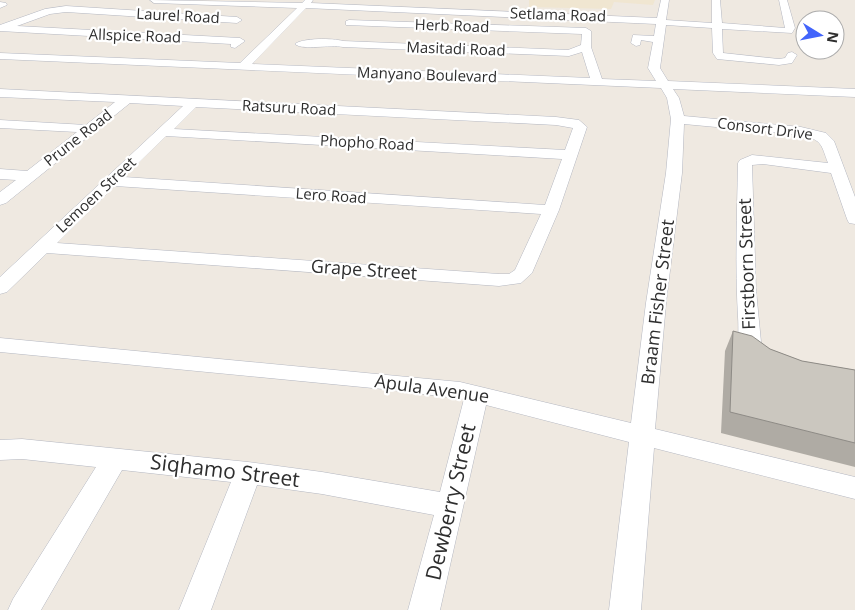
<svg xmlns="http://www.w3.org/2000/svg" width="855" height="610" font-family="'Open Sans',sans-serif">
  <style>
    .education { fill: #f0e6d1 }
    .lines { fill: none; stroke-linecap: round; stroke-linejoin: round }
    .minor-casing { stroke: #b4b7c1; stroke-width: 1 }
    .minor { fill: #fff; fill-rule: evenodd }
    .wall { fill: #afaba4 }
    .building { fill: #cbc7bf; stroke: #8e8b86 }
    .labels { text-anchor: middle; stroke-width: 4.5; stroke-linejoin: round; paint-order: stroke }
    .far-street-label { font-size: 15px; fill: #2e2e2e; stroke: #fff }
    .street-label { font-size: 18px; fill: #2e2e2e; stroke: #fff }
    .near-street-label { font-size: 21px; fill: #2e2e2e; stroke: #fff }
  </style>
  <rect width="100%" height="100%" fill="#efe9e1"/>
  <path class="education" d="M529,0H655L653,5L614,2L611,9L529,7Z"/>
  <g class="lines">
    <g class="minor-casing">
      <g id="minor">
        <path d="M150,0L302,3L305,0H313L311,3L657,18L661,0H669L666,20L712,23V0H720L722,23L785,28L779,0H787L795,28L792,33L722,29L723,53L779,59L785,58L788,53L792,52L797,55L792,63L779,65L717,59L713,53L712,28L666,25L660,68L668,81L855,89V97L673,89L679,98L684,116L801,127L826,133L834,141L855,197V224L849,223L847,219L831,173L763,164L752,165L756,290L761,342L762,347L771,357L768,362C757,365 748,362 742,352C737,342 739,328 738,317C735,266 737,214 738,163L740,160L752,155L828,163C821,144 822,140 801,135L684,124L682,173L666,303L655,429L855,477V499L654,448L641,610H609L629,442L486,405L440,610H408L434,515L322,494L257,485L211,610H179L231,482L122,470L41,610H8L13,599L96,467L22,459L0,460V440L22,439L248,462L322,472L440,492L464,399L383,389L0,352V338L460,382L631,423L646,303L666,173L671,119L667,98L661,88L0,59V53L240,63L297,8L154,3ZM306,8L656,24L654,36L633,35L631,43L636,46L640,45L641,40L653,42L648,68L656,81L602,79L591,47V31L586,28L349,20L346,21V25L582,34L581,45L568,50L343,41C333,38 302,38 295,44C303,51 330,44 343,47L569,56L582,52L590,78L252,64Z"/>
        <path d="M0,2L6,3L7,5L0,8Z"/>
        <path d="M66,6L237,17L242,20L237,23L66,12L50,14L17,26L240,38L245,41L235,48L231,47V44L0,31V25L45,9Z"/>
        <path d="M0,89L556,117L579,120L587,127L559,210L532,273L521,283L499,286L47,253L7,292L0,294V277L183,106L130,103L6,203L0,205V192L16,180L0,179V169L27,171L77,132L0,128V120L86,125L115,102L0,97ZM196,107L556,125L573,128L565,150L174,129ZM166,136L562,159L545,205L124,177ZM115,186L541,214L515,270L509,274H499L57,243Z"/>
      </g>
    </g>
    <use href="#minor" class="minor"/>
  </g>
  <path class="wall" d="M733,331L770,349L802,361L855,370V467L721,433L725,351Z"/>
  <path class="building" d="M733,331L752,336L770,349L802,361L855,370V443L730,412Z"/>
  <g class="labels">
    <g class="far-street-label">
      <text transform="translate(558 15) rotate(2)" y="5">Setlama Road</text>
      <text transform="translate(178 16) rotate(3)" y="5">Laurel Road</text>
      <text transform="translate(452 26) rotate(2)" y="5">Herb Road</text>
      <text transform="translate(135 36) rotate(2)" y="5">Allspice Road</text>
      <text transform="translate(456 49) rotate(2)" y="5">Masitadi Road</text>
      <text transform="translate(427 75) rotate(2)" y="5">Manyano Boulevard</text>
      <text transform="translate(289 108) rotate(3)" y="5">Ratsuru Road</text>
      <text transform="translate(765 129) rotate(7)" y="5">Consort Drive</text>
      <text transform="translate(78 138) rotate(-38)" y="5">Prune Road</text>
      <text transform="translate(367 143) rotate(3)" y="5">Phopho Road</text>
      <text transform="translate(96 195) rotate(-43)" y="5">Lemoen Street</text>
      <text transform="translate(331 196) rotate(4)" y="5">Lero Road</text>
    </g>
    <g class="street-label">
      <text transform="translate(747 264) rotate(-92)" y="6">Firstborn Street</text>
      <text transform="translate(364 270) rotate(4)" y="6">Grape Street</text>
      <text transform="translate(658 302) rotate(-83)" y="6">Braam Fisher Street</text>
      <text transform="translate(432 389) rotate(8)" y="6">Apula Avenue</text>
    </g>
    <g class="near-street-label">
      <text transform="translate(225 471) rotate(7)" y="7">Siqhamo Street</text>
      <text transform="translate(451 502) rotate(-77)" y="7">Dewberry Street</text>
    </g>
  </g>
  <g transform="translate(820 35) rotate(100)"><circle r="24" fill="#ffffff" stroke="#ababab"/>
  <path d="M0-4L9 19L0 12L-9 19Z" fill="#4264fb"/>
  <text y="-8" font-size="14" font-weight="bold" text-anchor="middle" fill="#2e2e2e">N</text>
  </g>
</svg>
